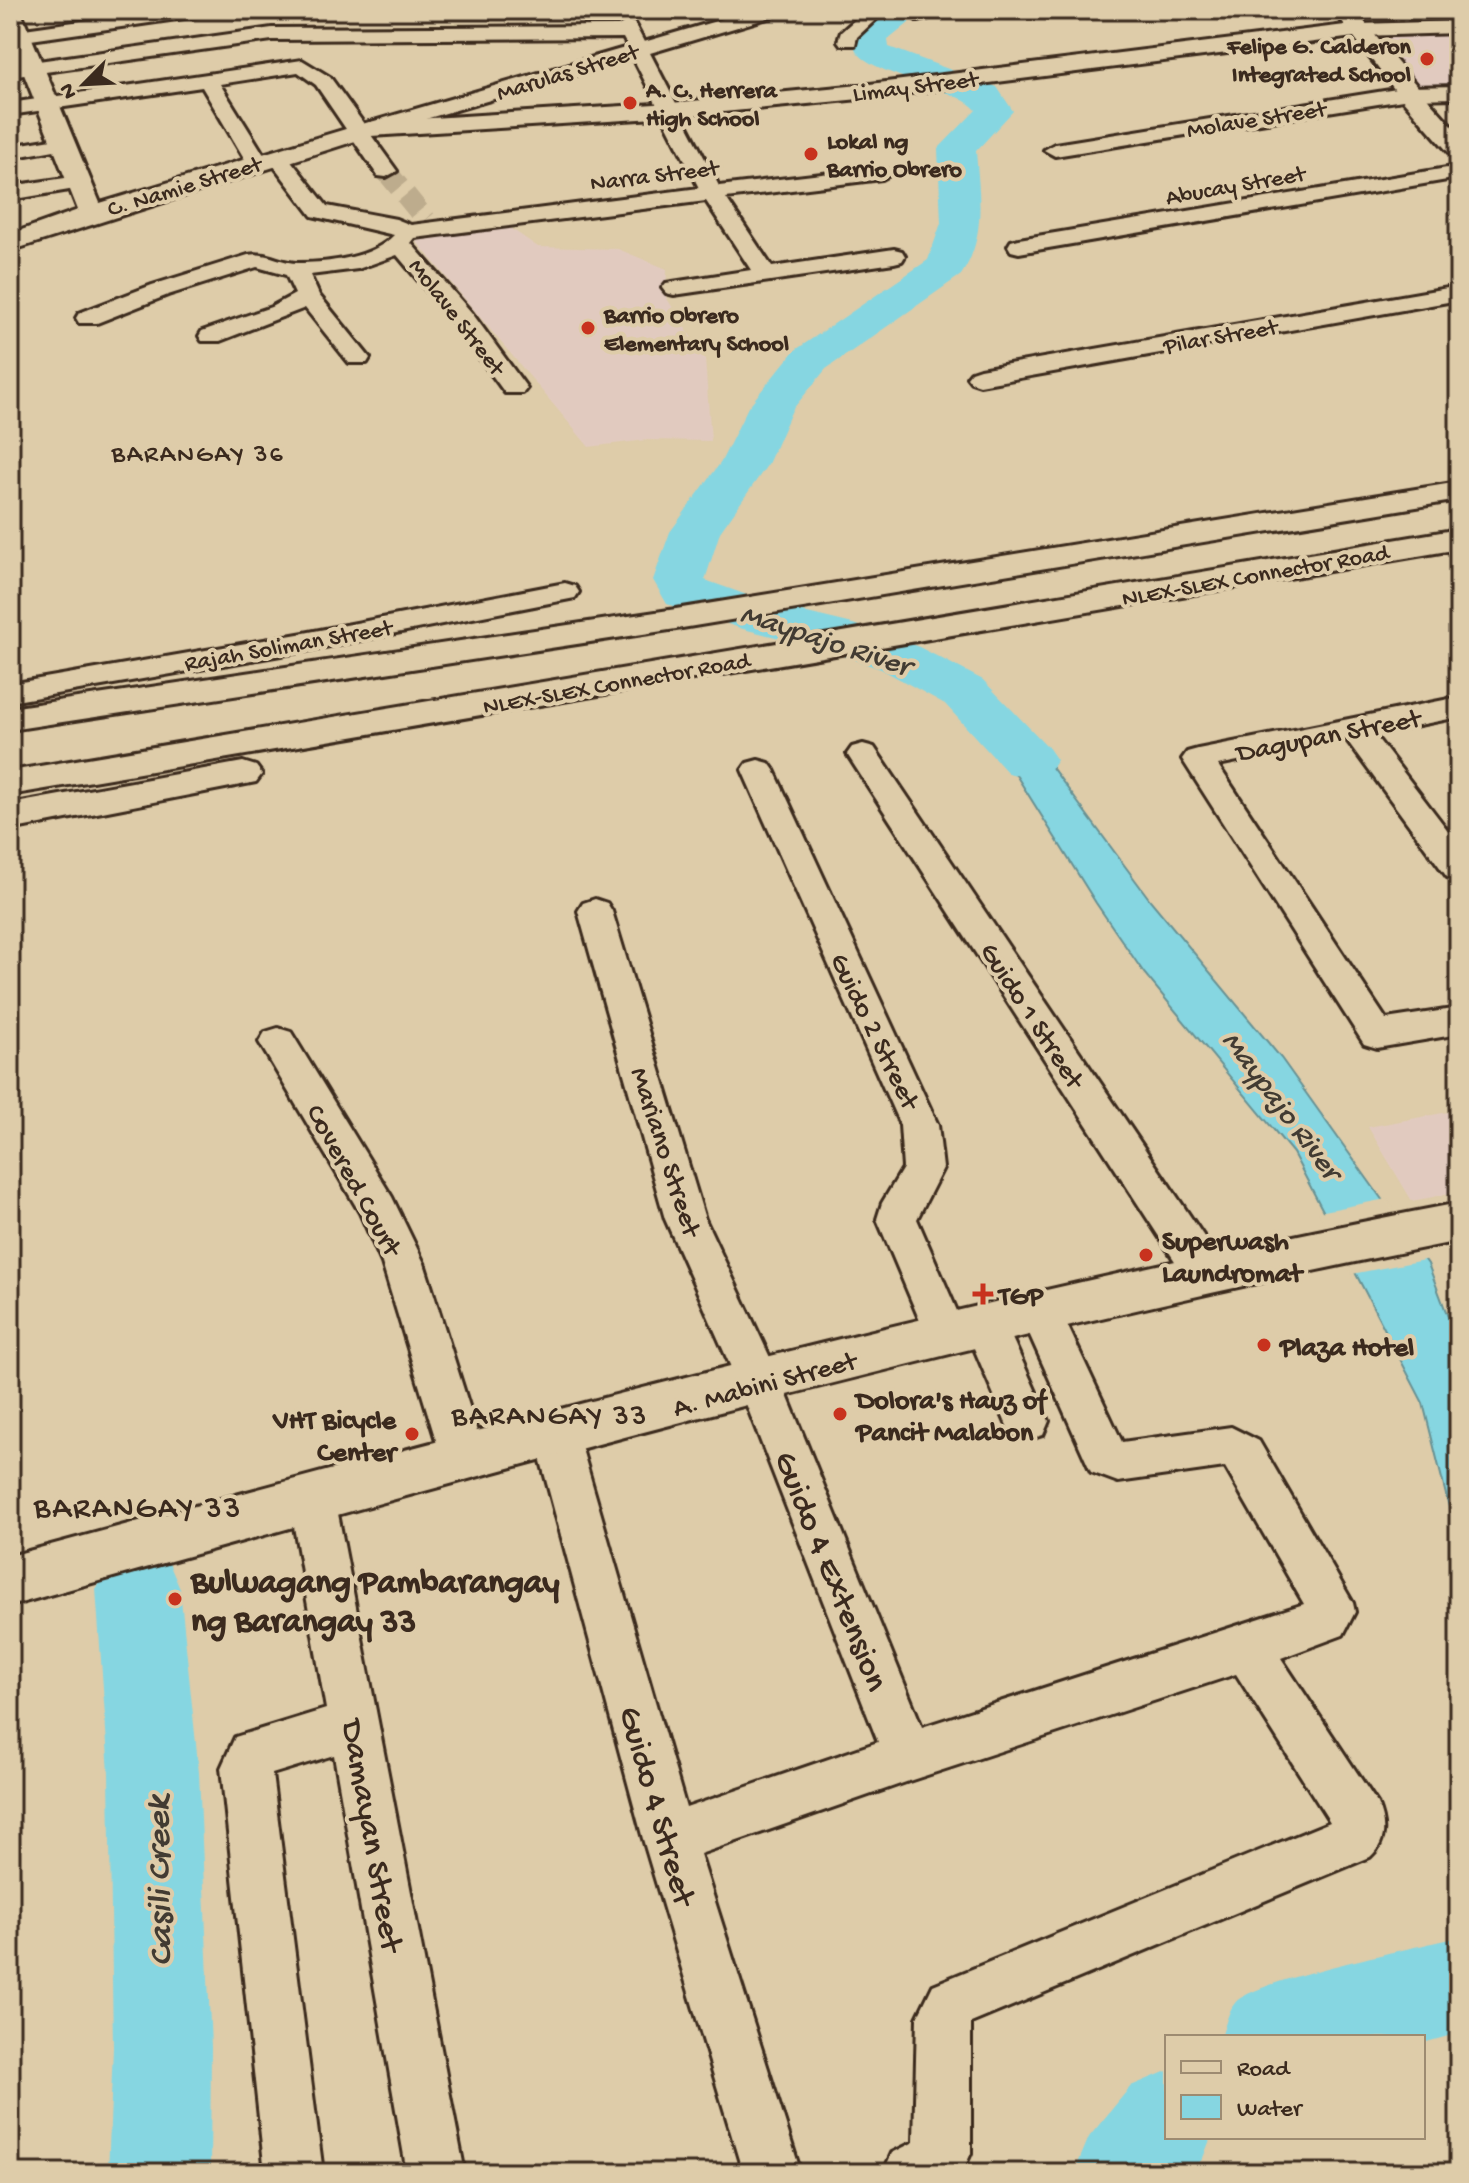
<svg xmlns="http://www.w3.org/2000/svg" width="1469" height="2183" font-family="'Gochi Hand',sans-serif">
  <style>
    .built { fill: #e1cabf }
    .water { fill: #86d6e1; stroke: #689193; stroke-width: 2 }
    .pier { fill: #decca9 }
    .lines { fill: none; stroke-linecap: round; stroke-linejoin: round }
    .river { fill: #86d6e1; fill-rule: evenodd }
    .minor-tunnel { stroke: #bdac8d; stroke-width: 21; stroke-dasharray: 21 10; stroke-linecap: butt }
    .minor-casing { stroke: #3b2a1e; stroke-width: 6 }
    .tertiary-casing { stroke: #3b2a1e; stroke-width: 6 }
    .secondary-casing { stroke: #3b2a1e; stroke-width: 6 }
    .motorway-casing { stroke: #3b2a1e; stroke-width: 6 }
    .minor { fill: #decca9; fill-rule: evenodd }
    .tertiary { fill: #decca9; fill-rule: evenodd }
    .secondary { fill: #decca9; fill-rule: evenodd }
    .motorway { fill: #decca9; fill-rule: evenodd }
    .poi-dot { fill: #c8321e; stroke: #decca9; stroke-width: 3 }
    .labels { text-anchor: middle; stroke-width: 8; stroke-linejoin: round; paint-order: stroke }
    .far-poi-label { font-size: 24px; font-weight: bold; fill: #3b2a1e; stroke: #decca9; text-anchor: start }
    .far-street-label { font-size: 24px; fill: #3b2a1e; stroke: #decca9 }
    .far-neighbourhood-label { font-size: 26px; letter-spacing: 2px; fill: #3b2a1e; stroke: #decca9 }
    .street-label { font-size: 28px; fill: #3b2a1e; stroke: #decca9 }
    .poi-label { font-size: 28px; font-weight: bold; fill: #3b2a1e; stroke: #decca9; text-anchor: start }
    .water-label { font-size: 30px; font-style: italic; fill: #423b32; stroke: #decca9 }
    .neighbourhood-label { font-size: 30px; letter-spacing: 2px; fill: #3b2a1e; stroke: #decca9 }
    .quarter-label { font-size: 32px; letter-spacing: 2px; fill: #3b2a1e; stroke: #decca9 }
    .near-street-label { font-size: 34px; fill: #3b2a1e; stroke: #decca9 }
    .near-poi-label { font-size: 34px; font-weight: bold; fill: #3b2a1e; stroke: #decca9; text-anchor: start }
    .near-water-label { font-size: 36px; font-style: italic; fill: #423b32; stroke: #decca9 }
  </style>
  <rect width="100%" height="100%" fill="#decca9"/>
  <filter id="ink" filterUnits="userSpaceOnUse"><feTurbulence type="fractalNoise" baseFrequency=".0125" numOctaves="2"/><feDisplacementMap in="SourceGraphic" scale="16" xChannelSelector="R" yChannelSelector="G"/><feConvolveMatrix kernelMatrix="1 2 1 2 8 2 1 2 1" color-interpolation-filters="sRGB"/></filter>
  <g filter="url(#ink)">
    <g class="built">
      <path d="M1459,30V87L1415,88L1377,32Z"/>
      <path d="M503,223L538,247L618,249L667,269L666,297L705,359L711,441L646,440L589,447L416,241Z"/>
      <path d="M1459,1110V1192L1412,1201L1368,1127Z"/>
    </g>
    <path class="water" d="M964,692L1042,754L1150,900L1281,1058L1428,1264L1459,1346V1547L1423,1403L1293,1153L1144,973L1096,903Z"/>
    <path class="pier" d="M1386,1199L1429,1259L1352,1274L1319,1212Z"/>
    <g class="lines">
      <g class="river">
        <path d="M877,10H911L909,23L888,40L889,47L997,87L1013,111L976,151C979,194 987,237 961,275L826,369L792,410L768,464L720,532L705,580L778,606L853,624L919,647L983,680L1048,747L1057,760L1048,773L1028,778L1008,773L945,704L881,669L817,647L743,629L667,604L653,580L670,532L721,462L748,407L794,351L928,260L941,223L938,149L976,110C958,82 796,67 876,18Z"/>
        <path d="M138,1550L168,1561L180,1589L199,1773L211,2047L210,2173H108L113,2047L109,1773L96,1589L108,1561Z"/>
        <path d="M1459,1937V2033L1423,2043V2037H1221C1225,2027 1228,2011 1235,2003C1253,1980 1422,1946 1459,1937Z"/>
        <path d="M1167,2071V2137H1211L1203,2158L1191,2173H1074L1089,2137L1131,2086Z"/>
      </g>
      <path class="minor-tunnel" d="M386,171L426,220"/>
      <g class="minor-casing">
        <g id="minor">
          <path d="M159,10H207L198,16L10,43V31Z"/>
          <path d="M754,10H783L781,14L650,53L719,186L882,167L893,173L882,179L726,198L772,267L894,249L902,251L905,256L902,261L894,263L674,295L666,293L662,288L666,283L751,270L706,201L415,238L411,243L472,313L527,388L523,393H505L454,323L397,255L358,269L310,275L319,295L370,358L367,363H349L305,308L220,341H202L199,336L202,331L271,307L295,294L286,275L257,267L168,295L97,323H79L76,318L79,313L152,285L248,255C265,251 281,263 298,263C328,263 373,258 394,235L312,216L267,157L278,151L285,153L327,206L396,219L411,225L699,188L633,58L371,135L397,171L386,177L378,176L316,85L298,72L220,84L269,163L258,169L247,163L202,87L10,115V103L302,60L330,77L364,124L628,47L623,38L272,40L10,77V65L272,28L618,26L627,21L634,23L644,42Z"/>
          <path d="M866,10H886L857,37L855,45H841L838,41L841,32Z"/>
          <path d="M916,10H947L945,14L918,21L909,15Z"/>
          <path d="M1459,21V33L1361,36L1352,30L1361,24Z"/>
          <path d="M1459,86V98L1409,99L1055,156L1044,150L1055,144L1409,87Z"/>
          <path d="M64,137L74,143L71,147L10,158V146Z"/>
          <path d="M1459,166V178L1019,253L1011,251L1008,246L1011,241L1019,239Z"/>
          <path d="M79,176L90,182L87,187L10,200V186Z"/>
          <path d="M1459,286V300L980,385L971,382L967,377L971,372L980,369Z"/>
          <path d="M565,583L575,586L579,592L575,598L304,651L10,702V684L304,633Z"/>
          <path d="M1459,697V717L1374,734L1459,845V880L1447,877L1346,739L1218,765L1386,1019L1459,1008V1034L1377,1048L1364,1044L1182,759L1187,752L1198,749Z"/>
          <path d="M863,744L874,747L1221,1262L1227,1274L1221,1286L1206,1291L1191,1286L847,754L852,747Z"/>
          <path d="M758,760L769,763L774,770L938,1125L943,1168L917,1219L967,1334L961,1347L946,1352L931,1347L877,1219L882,1203L903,1168L900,1125L742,770L747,763Z"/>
          <path d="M595,899L607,903L612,911L705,1219L782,1383L922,1727L1304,1604L1225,1467L1118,1482L1091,1472L1020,1313L1026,1301L1041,1295L1056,1301L1122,1442L1231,1427L1259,1441L1353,1603L1355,1612L1343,1635L1281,1658L1377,1803C1385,1823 1388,1841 1370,1857L971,2023V2153L962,2173H883L892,2153L914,2142L917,2018L933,1985L1330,1822L1236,1674L909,1781L700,1854L801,2173H743L643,1839L534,1435L540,1421L556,1416L572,1421L578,1435L686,1808L878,1742L738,1383L665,1219L578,911L583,903Z"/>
          <path d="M278,1028L291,1032L392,1197L424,1263L486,1460L480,1474L464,1480L448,1474L442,1460L382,1263L360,1213L259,1042L265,1032Z"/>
          <path d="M986,1309L1001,1314L1007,1327L1049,1421L1043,1435L1027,1440L1011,1435L1005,1421L965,1327L971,1314Z"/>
          <path d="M312,1478L328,1484L335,1498L465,2173H407L334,1755L272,1774L323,2173H265L221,1768L235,1737L326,1709L289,1498L296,1484Z"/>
        </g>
      </g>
      <g class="tertiary-casing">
        <path id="tertiary" d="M10,10L21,12L100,203L369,122L671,103L870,84L1345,25L1333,10H1355C1388,52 1423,94 1459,134V156L1450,154L1401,98L1354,37L870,98L671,117L371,136L10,251V234L78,210L10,39Z"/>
      </g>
      <g class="secondary-casing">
        <path id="secondary" d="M1459,1203V1241C970,1337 489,1472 10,1606V1556C490,1426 971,1296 1459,1203Z"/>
      </g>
      <g class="motorway-casing">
        <g id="motorway">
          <path d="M1459,482V500L676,629L10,730V708L676,609Z"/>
          <path d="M1459,529V549L10,795V771Z"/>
          <path d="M243,762L256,766L262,774L256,782L10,830V804Z"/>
        </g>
      </g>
      <use href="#minor" class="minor"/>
      <use href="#tertiary" class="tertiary"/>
      <use href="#secondary" class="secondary"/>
      <use href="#motorway" class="motorway"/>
    </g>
  </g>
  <g class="poi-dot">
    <circle cx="1427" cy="59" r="8"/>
    <circle cx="630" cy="103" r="8"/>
    <circle cx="811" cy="154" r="8"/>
    <circle cx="588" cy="328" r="8"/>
    <circle cx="1146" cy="1255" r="8"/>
    <path d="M979 1282h8v8h8v8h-8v8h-8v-8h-8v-8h8z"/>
    <circle cx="1264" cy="1345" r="8"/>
    <circle cx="840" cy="1414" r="8"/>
    <circle cx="412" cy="1434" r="8"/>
    <circle cx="175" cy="1599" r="8"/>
  </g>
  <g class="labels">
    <g class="far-poi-label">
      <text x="1411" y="53" text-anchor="end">Felipe G. Calderon<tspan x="1411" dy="28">Integrated School</tspan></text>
      <text x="646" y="97">A. C. Herrera<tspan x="646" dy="28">High School</tspan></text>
      <text x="827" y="148">Lokal ng<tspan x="827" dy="28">Barrio Obrero</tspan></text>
      <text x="604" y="322">Barrio Obrero<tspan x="604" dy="28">Elementary School</tspan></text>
    </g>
    <g class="far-street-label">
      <text transform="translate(567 71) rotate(-17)" y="8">Marulas Street</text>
      <text transform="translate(915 85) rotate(-7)" y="8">Limay Street</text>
      <text transform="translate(1256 118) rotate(-9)" y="8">Molave Street</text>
      <text transform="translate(654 174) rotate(-7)" y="8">Narra Street</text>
      <text transform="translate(1235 184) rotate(-10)" y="8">Abucay Street</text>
      <text transform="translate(184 185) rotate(-17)" y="8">C. Namie Street</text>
      <text transform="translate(458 316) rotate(52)" y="8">Molave Street</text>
      <text transform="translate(1220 335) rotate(-10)" y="8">Pilar Street</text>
      <text transform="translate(1255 574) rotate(-10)" y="8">NLEX-SLEX Connector Road</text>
      <text transform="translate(288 644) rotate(-10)" y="8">Rajah Soliman Street</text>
      <text transform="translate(616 682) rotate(-10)" y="8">NLEX-SLEX Connector Road</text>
    </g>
    <g class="far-neighbourhood-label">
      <text x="198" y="461">BARANGAY 36</text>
    </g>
    <g class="street-label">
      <text transform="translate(1328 733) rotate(-11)" y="10">Dagupan Street</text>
      <text transform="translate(1034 1014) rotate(57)" y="10">Guido 1 Street</text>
      <text transform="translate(877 1030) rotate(64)" y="10">Guido 2 Street</text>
      <text transform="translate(668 1151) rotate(72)" y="10">Mariano Street</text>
      <text transform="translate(356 1179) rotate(61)" y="10">Covered Court</text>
      <text transform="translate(764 1382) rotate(-15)" y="10">A. Mabini Street</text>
    </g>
    <g class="poi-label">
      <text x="1162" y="1249">Superwash<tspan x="1162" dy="32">Laundromat</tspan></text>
      <text x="999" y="1304">TGP</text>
      <text x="1280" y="1355">Plaza Hotel</text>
      <text x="856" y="1408">Dolora's Hauz of<tspan x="856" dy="32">Pancit Malabon</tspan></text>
      <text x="396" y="1428" text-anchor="end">VHT Bicycle<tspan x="396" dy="32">Center</tspan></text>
    </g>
    <g class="water-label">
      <text transform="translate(826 638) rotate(18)" y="10">Maypajo River</text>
      <text transform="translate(1283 1104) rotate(53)" y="10">Maypajo River</text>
    </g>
    <g class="neighbourhood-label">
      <text x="550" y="1424">BARANGAY 33</text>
    </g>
    <g class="quarter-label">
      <text x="138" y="1516">BARANGAY 33</text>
    </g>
    <g class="near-street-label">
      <text transform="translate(834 1570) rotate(68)" y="12">Guido 4 Extension</text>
      <text transform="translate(660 1805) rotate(74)" y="12">Guido 4 Street</text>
      <text transform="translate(375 1835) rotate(80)" y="12">Damayan Street</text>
    </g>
    <g class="near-poi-label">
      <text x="191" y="1591">Bulwagang Pambarangay<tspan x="191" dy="39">ng Barangay 33</tspan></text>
    </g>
    <g class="near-water-label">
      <text transform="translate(156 1881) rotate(-91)" y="13">Casili Creek</text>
    </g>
  </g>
  <rect width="1469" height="2183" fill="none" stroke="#decca9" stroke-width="40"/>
  <rect x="20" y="20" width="1429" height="2143" fill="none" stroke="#3b2a1e" stroke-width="3" filter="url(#ink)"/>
  <rect x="1165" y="2035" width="260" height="104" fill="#decca9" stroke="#9d8b71" stroke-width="2"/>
  <rect x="1181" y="2061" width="40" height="12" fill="#decca9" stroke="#9d8b71" stroke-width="2"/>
  <text x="1237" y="2075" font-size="24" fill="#3b2a1e">Road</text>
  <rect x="1181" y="2095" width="40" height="24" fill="#86d6e1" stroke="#9d8b71" stroke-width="2"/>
  <text x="1237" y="2115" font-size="24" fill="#3b2a1e">Water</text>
  <g transform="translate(84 84) rotate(246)" stroke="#decca9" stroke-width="6" paint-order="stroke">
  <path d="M0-6L14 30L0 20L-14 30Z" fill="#3b2a1e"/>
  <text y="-12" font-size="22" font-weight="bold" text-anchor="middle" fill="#3b2a1e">N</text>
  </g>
</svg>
